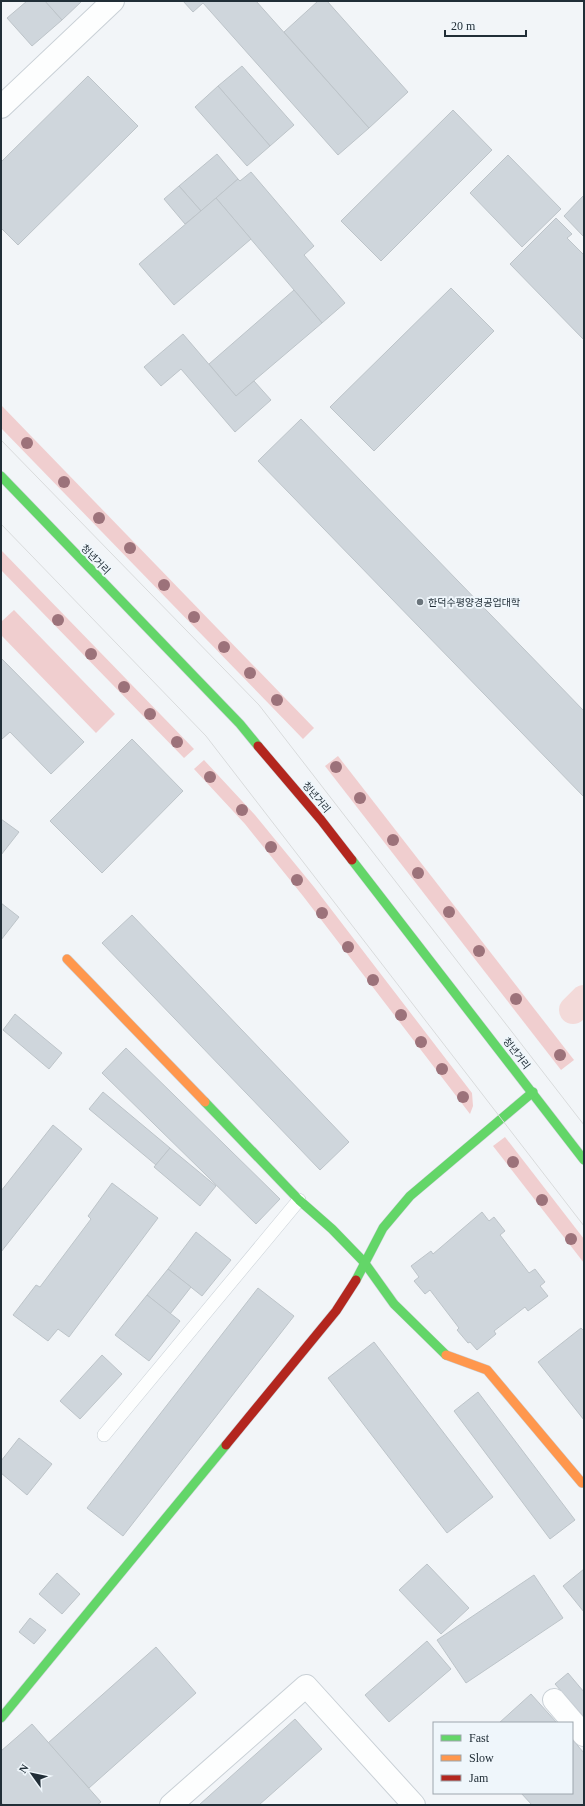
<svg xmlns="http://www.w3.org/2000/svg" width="585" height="1806" font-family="'Times New Roman','Noto Sans KR',serif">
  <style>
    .green { fill: #f0cecf }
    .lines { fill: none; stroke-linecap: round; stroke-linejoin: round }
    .canal { stroke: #f3dad9; stroke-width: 28 }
    .building { fill: #cfd6dc; stroke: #bdc4c9 }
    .lane-casing { stroke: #c9d0d6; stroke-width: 14 }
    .street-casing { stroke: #c9d0d6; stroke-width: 24 }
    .fast-casing { stroke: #c9d0d6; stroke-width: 10 }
    .slow-casing { stroke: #c9d0d6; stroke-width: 10 }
    .jam-casing { stroke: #c9d0d6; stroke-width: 10 }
    .lane { stroke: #fdfefe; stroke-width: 13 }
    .street { stroke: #fdfefe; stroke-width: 22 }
    .fast { stroke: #63d668; stroke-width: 9 }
    .slow { stroke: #ff974d; stroke-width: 9 }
    .jam { stroke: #b3261e; stroke-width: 9 }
    .tram { stroke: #d9dbdc; stroke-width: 1 }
    .tree { fill: #9c727a }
    .poi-dot { fill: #6a747b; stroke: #eff6fb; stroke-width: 1.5 }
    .labels { text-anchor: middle; stroke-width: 4; stroke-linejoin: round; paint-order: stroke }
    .street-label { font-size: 10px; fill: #212e37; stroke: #eff6fb }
    .poi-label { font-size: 10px; fill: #212e37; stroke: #eff6fb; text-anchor: start }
  </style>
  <rect width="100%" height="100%" fill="#f2f5f8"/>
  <g class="green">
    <path d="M1,405L314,728L303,739L1,428Z"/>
    <path d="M1,550L194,749L184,758L1,570Z"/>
    <path d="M14,610L115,714L96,733L1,635V622Z"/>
    <path d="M338,756L574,1060L561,1070L325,766Z"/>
    <path d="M204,760L255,815L314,887L472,1093L473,1106L470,1114L303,896L245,824L194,769Z"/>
    <path d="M505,1137L584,1239V1263L493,1146Z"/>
  </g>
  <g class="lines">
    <path class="canal" d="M573,1010L584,999"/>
  </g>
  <g class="building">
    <path d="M27,1H45L62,20L32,46L7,18Z"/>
    <path d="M45,1H82L62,20Z"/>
    <path d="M183,1H256L369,128L338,155L203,3L193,12Z"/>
    <path d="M318,1H327L408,92L369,128L284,32Z"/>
    <path d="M242,66L294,125L270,146L218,86Z"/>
    <path d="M88,76L138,126L18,245L1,228V162Z"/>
    <path d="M218,86L270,146L247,166L195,107Z"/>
    <path d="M453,110L492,150L381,261L341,221Z"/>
    <path d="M217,154L238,179L201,211L179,186Z"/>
    <path d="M508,155L561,209L522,247L470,193Z"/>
    <path d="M251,172L314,246L304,255L345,303L322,323L216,198L238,179L240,181Z"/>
    <path d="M179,186L201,211L185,224L164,199Z"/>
    <path d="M584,195V237L564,216Z"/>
    <path d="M216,198L251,239L174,305L139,264Z"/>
    <path d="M556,218L572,234L567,238L584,255V340L510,264Z"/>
    <path d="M451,288L494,331L374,451L330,407Z"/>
    <path d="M294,290L322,323L236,396L209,364Z"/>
    <path d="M183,334L236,396L254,381L271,400L235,432L181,369L161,386L144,367Z"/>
    <path d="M301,419L584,711V797L258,461Z"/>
    <path d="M1,658L84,742L51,774L10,732L2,739L1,737Z"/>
    <path d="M132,739L183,791L102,873L50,821Z"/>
    <path d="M1,819L19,832L1,855Z"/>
    <path d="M1,903L19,917L1,940Z"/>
    <path d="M132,915L349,1142L320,1170L102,943Z"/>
    <path d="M15,1014L62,1053L49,1069L3,1030Z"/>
    <path d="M126,1048L280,1199L256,1224L102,1073Z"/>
    <path d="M103,1092L170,1148L156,1165L89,1109Z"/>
    <path d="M53,1125L82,1149L1,1252V1191Z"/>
    <path d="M170,1148L216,1186L200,1206L154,1167Z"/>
    <path d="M112,1183L158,1218L69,1337L58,1329L48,1341L13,1315L36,1285L40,1287L91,1219L88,1216Z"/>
    <path d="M482,1212L489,1221L494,1217L505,1231L500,1235L529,1273L535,1269L545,1282L540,1286L548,1296L528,1311L525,1307L494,1331L496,1334L477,1350L470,1342L468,1343L457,1330L459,1328L430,1290L425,1294L414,1281L419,1277L411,1266L431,1251L433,1254Z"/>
    <path d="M196,1232L231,1260L202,1296L168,1269Z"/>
    <path d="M168,1269L191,1287L170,1314L147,1295Z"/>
    <path d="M258,1288L294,1316L123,1536L87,1508Z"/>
    <path d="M147,1295L180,1321L149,1361L115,1335Z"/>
    <path d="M581,1328L584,1331V1420L538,1362Z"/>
    <path d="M374,1342L493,1497L447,1533L328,1378Z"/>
    <path d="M102,1355L122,1374L80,1419L60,1401Z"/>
    <path d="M478,1392L575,1520L550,1539L454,1411Z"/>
    <path d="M19,1438L52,1464L27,1495L1,1473V1461Z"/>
    <path d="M427,1564L469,1608L441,1634L399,1590Z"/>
    <path d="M584,1569V1612L563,1586Z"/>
    <path d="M57,1573L80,1594L62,1614L39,1594Z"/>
    <path d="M534,1575L563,1618L466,1683L437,1640Z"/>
    <path d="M30,1618L46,1630L34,1644L19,1632Z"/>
    <path d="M427,1641L451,1669L389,1722L365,1695Z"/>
    <path d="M156,1647L196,1693L89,1788L48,1743Z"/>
    <path d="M568,1673L584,1692V1717L555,1684Z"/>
    <path d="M531,1694L557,1723H499Z"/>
    <path d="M295,1719L322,1749L259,1805H199Z"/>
    <path d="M32,1724L101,1802L97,1805H4L1,1802V1751Z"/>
    <path d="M572,1739L584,1753V1805H532L521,1793H572Z"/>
  </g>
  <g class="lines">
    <g class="lane-casing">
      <path id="lane" d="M104,1435L299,1200"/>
    </g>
    <g class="street-casing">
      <g id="street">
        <path d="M1,107L113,1"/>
        <path d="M554,1700L584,1735"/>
        <path d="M171,1805L306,1686L414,1805"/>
      </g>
    </g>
    <g class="fast-casing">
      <g id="fast">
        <path d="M1,476L240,724L258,746"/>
        <path d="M352,860L584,1160"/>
        <path d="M205,1102L299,1200L332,1229L364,1262L394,1304L446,1355"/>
        <path d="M356,1280L383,1228L410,1196L533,1092"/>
        <path d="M1,1718L226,1445"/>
      </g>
    </g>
    <g class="slow-casing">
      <g id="slow">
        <path d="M67,959L205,1102"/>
        <path d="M446,1355L487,1370L582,1483"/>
      </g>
    </g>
    <g class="jam-casing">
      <g id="jam">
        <path d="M258,746L321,820L352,860"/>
        <path d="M226,1445L336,1311L356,1280"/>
      </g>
    </g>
    <use href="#lane" class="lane"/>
    <use href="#street" class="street"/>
    <use href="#fast" class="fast"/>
    <use href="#slow" class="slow"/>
    <use href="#jam" class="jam"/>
    <g class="tram">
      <path d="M1,440L259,705L584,1125"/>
      <path d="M1,524L206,736L584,1226"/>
    </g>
  </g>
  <g class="tree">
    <circle cx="27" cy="443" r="6"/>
    <circle cx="64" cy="482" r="6"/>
    <circle cx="99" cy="518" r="6"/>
    <circle cx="130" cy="548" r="6"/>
    <circle cx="164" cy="585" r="6"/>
    <circle cx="194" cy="617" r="6"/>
    <circle cx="58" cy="620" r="6"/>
    <circle cx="224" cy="647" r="6"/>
    <circle cx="91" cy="654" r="6"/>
    <circle cx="250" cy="673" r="6"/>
    <circle cx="124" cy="687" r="6"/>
    <circle cx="277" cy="700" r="6"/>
    <circle cx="150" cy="714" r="6"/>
    <circle cx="177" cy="742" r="6"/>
    <circle cx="336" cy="767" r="6"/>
    <circle cx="210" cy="777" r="6"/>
    <circle cx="360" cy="798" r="6"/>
    <circle cx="242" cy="810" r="6"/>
    <circle cx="393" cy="840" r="6"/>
    <circle cx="271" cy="847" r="6"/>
    <circle cx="418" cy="873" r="6"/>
    <circle cx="297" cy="880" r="6"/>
    <circle cx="449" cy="912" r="6"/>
    <circle cx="322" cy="913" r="6"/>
    <circle cx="348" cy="947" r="6"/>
    <circle cx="479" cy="951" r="6"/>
    <circle cx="373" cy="980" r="6"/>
    <circle cx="516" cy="999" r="6"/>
    <circle cx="401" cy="1015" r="6"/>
    <circle cx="421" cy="1042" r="6"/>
    <circle cx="560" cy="1055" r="6"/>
    <circle cx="442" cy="1069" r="6"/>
    <circle cx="463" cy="1097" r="6"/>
    <circle cx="513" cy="1162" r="6"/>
    <circle cx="542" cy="1200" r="6"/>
    <circle cx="571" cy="1239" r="6"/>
  </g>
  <circle class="poi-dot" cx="420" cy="602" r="4"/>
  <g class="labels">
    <g class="street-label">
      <text transform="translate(96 559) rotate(46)" y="4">청년거리</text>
      <text transform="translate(317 797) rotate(50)" y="4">청년거리</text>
      <text transform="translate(517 1053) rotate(52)" y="4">청년거리</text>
    </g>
    <g class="poi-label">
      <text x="428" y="606">한덕수평양경공업대학</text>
    </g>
  </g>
  <rect width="585" height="1806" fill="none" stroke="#212e37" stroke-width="4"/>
  <rect x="433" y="1722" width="140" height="72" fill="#eff6fb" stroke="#9da6ad"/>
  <rect x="441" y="1735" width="20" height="6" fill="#63d668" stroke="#9da6ad"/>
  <text x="469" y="1742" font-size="12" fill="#212e37">Fast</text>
  <rect x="441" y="1755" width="20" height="6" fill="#ff974d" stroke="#9da6ad"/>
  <text x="469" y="1762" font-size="12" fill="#212e37">Slow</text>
  <rect x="441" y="1775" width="20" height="6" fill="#b3261e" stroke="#9da6ad"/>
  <text x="469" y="1782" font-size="12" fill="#212e37">Jam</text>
  <g transform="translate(32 1774) rotate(303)" stroke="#eff6fb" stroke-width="3" paint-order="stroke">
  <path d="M0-3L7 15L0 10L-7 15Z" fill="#212e37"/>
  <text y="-6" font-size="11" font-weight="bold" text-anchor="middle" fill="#212e37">N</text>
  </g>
  <path d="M445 30v6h81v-6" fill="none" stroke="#212e37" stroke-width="2"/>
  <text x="451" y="30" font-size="12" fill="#212e37" stroke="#eff6fb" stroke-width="3" paint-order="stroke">20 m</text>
</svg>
